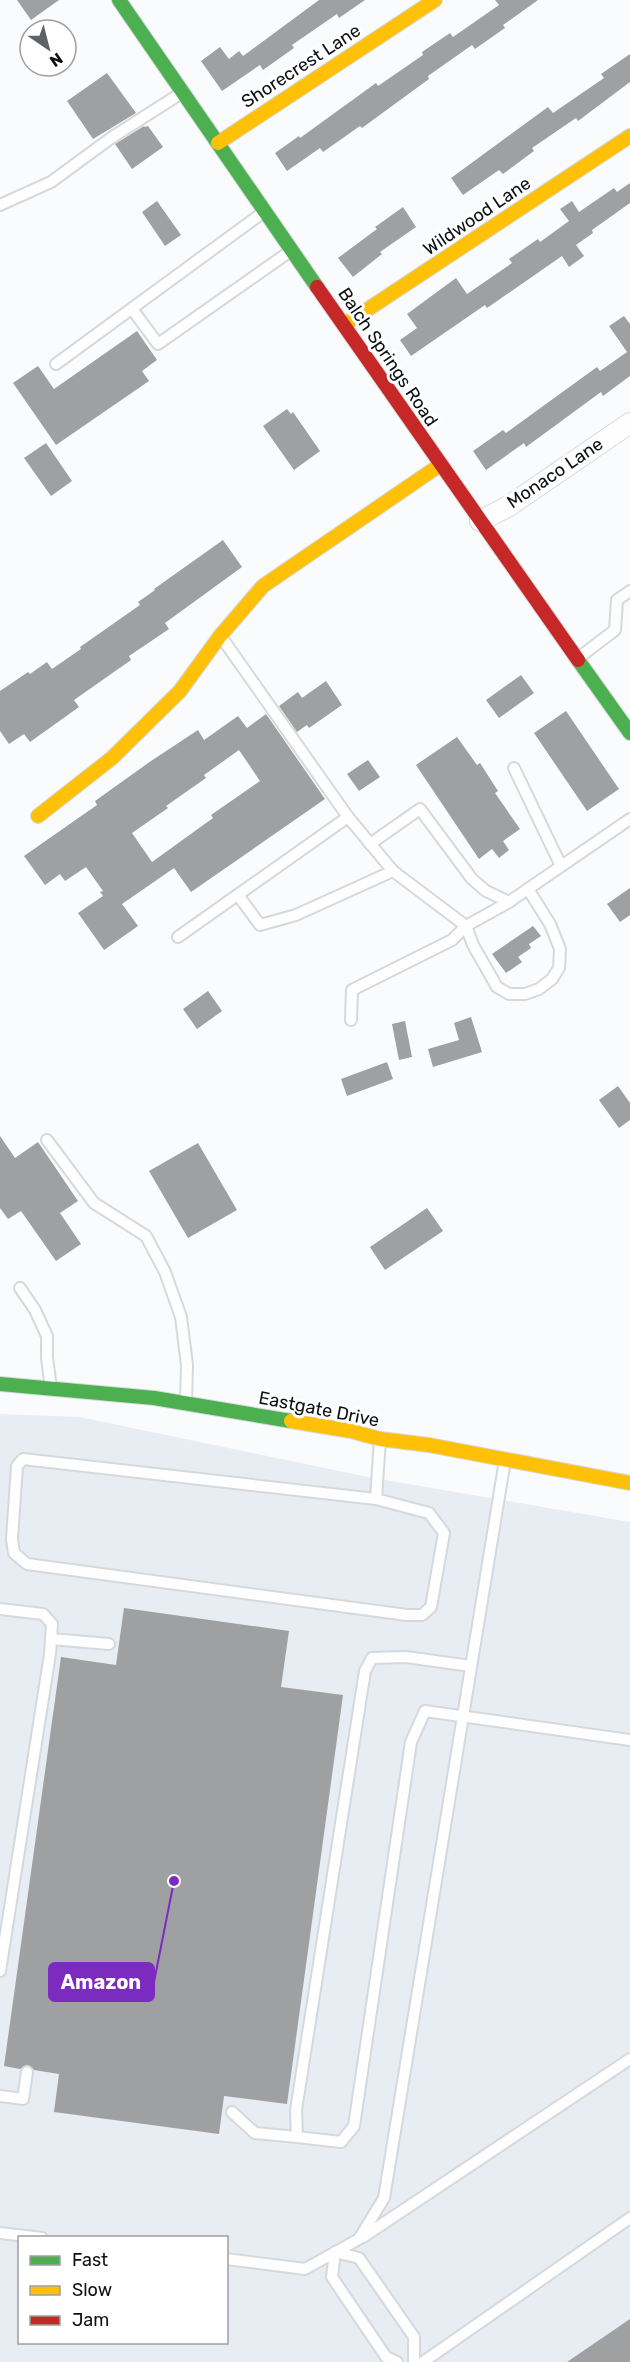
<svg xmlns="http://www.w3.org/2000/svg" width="630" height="2362" font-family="Rubik,sans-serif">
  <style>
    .built { fill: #e7edf3; fill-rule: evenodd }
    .building { fill: #9ea0a2; fill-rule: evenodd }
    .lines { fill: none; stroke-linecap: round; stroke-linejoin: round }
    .lane-casing { stroke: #d6d9db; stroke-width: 14 }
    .street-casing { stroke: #d6d9db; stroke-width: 22 }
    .fast-casing { stroke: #d6d9db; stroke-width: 16 }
    .slow-casing { stroke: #d6d9db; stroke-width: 16 }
    .jam-casing { stroke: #d6d9db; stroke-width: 16 }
    .lane { stroke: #fefeff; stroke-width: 10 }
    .street { stroke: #fefeff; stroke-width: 20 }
    .fast { stroke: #4caf50; stroke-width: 14 }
    .slow { stroke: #ffc107; stroke-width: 14 }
    .jam { stroke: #c62828; stroke-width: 14 }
    .labels { text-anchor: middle; stroke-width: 6; stroke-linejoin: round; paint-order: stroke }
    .street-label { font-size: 18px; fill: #0c0f13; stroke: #fff }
    .leader { fill: none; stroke: #7b2cbf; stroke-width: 2 }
    .callout-dot { fill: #7b2cbf; stroke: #fff; stroke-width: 2 }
    .callout { fill: #7b2cbf; stroke: #7b2cbf; stroke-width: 2 }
    .callout-label { font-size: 20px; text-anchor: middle; font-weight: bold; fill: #fff }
  </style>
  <rect width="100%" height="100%" fill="#fafbfc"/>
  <path class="built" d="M0,1414L80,1417L368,1477L630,1522V2362H0ZM20,2238H226V2342H20Z"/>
  <g class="building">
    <path d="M17,0H59L31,20Z"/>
    <path d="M319,0H365L339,18L337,14L292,45L294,48L263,70L260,65L222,91L201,61L220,47L229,59L239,51L243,56Z"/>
    <path d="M495,0H538L503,25L505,28L475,49L472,45L428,76L429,79L362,128L360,126L323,152L320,148L287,171L275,153L299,136L300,138L376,83L378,86L423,55L422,52L450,33L453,37L499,5Z"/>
    <path d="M630,54V82L578,121L576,118L532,148L534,151L503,174L499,170L463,195L451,178L548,107L553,113L604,78L601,74Z"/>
    <path d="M107,73L136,113L93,139L67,101Z"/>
    <path d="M144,126L145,127L148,126L163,147L132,169L115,144Z"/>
    <path d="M630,183V203L592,230L593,233L576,245L584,256L569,267L562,256L487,308L485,305L411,356L400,340L417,328L407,314L456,278L467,294L512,263L509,259L538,239L540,242L569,221L560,209L572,201L579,212L614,188L617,192Z"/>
    <path d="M157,201L181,235L165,246L142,212Z"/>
    <path d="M403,207L416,227L380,252L382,254L353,277L338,258L377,229L375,227Z"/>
    <path d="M624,316L630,324V376L603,396L601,392L526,447L524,443L486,470L473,451L503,430L506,433L597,367L600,371L627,352L609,326Z"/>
    <path d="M137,331L157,360L142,371L149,381L56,445L13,383L38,366L54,389Z"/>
    <path d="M287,409L291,414L293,412L320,451L294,470L263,426Z"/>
    <path d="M46,443L72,481L51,496L24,458Z"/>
    <path d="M223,540L242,567L165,623L169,629L129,656L131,660L74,700L79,707L30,742L24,734L9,744L0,731V691L28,672L30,674L47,662L52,669L81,649L80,647L140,605L138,602L155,590L154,589Z"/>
    <path d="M521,675L534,693L499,718L486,700Z"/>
    <path d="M326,681L342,705L309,728L307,725L297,732L279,706L298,692L302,698Z"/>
    <path d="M566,711L619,789L587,811L534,733Z"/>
    <path d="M266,714L325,799L191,892L174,868L122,904L138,926L104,950L78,913L103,896L100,892L103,891L86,867L65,881L60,874L45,885L24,856L97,805L95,801L151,761L198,730L204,740L238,716L247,728ZM239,750L260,781L211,815L213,818L152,862L132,833L168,808L166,806L206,778L204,775Z"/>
    <path d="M457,737L477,765L480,763L498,791L495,793L520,829L503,841L509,850L499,858L492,849L479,859L416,765Z"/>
    <path d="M368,760L380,777L359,791L347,774Z"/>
    <path d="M630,888V915L620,922L607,904Z"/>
    <path d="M533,926L541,936L529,944L531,948L518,957L522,962L506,973L492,954Z"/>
    <path d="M208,991L222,1011L197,1029L183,1009Z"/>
    <path d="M471,1017L482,1052L433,1067L428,1049L459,1040L454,1023Z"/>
    <path d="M405,1021L412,1057L399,1060L392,1024Z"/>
    <path d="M387,1062L393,1079L347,1096L341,1079Z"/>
    <path d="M618,1086L630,1103V1120L619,1128L599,1100Z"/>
    <path d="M0,1136L15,1158L38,1142L78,1201L60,1213L81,1244L56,1261L21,1211L8,1219L0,1208Z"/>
    <path d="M198,1143L237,1210L188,1238L149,1171Z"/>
    <path d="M427,1208L443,1231L385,1270L370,1247Z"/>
    <path d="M124,1608L289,1631L281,1687L343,1695L287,2104L224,2096L219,2134L54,2112L59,2074L34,2070L28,2065L20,2069L4,2066L61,1657L116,1665Z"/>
    <path d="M630,2319V2362H567Z"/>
  </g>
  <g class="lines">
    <g class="lane-casing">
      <g id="lane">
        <path d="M0,205L51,182L111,138L183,92"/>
        <path d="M132,309L158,344L292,250"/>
        <path d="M56,364L265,211"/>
        <path d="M222,638L348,817L393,871L466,926L473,945L497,987L509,994H525L539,989L552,979L559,968L560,949L550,924L528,889"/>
        <path d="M577,659L615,630L617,600L630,591"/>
        <path d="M514,768L561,866"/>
        <path d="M370,844L420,809L472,879L486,891L509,902"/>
        <path d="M238,895L260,925L296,915L393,871"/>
        <path d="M178,937L348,817"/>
        <path d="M351,1020L352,990L452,940L466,926L509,902L630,819"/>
        <path d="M47,1140L94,1203L146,1236L165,1272L181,1317L187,1365L186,1403"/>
        <path d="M20,1288L35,1310L47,1336V1358L51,1388"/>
        <path d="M376,1499L23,1459L17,1466L12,1539L14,1553L27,1564L407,1615H422L431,1607L444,1533L429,1513L376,1499L380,1439"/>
        <path d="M0,1609L43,1614L52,1624L50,1654L0,1971"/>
        <path d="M51,1639L109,1644"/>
        <path d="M471,1666L406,1657L372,1658L365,1671L296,2110L297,2137L341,2142L354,2126L411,1742L425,1711L630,1740"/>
        <path d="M0,2096L23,2099L27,2072"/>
        <path d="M232,2112L255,2133L297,2137"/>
        <path d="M0,2233L42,2238"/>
        <path d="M363,2237L630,2059"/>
        <path d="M226,2259L305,2269L359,2239L384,2198L505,1460"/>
        <path d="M397,2362L386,2357L332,2277L335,2252L359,2258L414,2337V2362"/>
        <path d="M423,2362L630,2218"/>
      </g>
    </g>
    <g class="street-casing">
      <path id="street" d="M480,521L509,506L630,423"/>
    </g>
    <g class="fast-casing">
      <g id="fast">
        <path d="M119,0L317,287"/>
        <path d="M578,660L630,733"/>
        <path d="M0,1384L154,1398L291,1421"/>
      </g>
    </g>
    <g class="slow-casing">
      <g id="slow">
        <path d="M218,143L435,0"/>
        <path d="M344,325L630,136"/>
        <path d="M38,816L112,758L180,691L220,636L263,586L440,465"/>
        <path d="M291,1421L351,1431L380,1439L429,1445L630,1483"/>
      </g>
    </g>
    <g class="jam-casing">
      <path id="jam" d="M317,287L578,660"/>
    </g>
    <use href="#lane" class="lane"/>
    <use href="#street" class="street"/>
    <use href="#fast" class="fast"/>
    <use href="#slow" class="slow"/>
    <use href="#jam" class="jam"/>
  </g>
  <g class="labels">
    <g class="street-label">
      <text transform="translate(301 66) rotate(-33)" y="6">Shorecrest Lane</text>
      <text transform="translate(477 216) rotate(-34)" y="6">Wildwood Lane</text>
      <text transform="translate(388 357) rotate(56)" y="6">Balch Springs Road</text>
      <text transform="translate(555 473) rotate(-34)" y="6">Monaco Lane</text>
      <text transform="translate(319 1409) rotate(11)" y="6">Eastgate Drive</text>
    </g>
  </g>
  <path class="leader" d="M174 1881L154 1982"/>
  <circle class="callout-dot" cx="174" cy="1881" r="6"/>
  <rect class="callout" x="49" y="1963" width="105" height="38" rx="6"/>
  <g class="callout-label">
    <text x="101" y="1989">Amazon</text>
  </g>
  <rect x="18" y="2236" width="210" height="108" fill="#ffffff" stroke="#9e9fa1" stroke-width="1.5"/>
  <rect x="30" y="2256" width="30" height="9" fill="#4caf50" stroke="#9e9fa1" stroke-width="1.5"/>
  <text x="72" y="2266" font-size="18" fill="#0c0f13">Fast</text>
  <rect x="30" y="2286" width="30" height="9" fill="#ffc107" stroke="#9e9fa1" stroke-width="1.5"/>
  <text x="72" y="2296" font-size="18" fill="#0c0f13">Slow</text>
  <rect x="30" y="2316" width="30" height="9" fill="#c62828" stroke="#9e9fa1" stroke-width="1.5"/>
  <text x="72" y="2326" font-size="18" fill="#0c0f13">Jam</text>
  <g transform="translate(48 48) rotate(145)"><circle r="28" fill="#ffffff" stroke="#9e9fa1" stroke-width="1.5"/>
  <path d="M0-4.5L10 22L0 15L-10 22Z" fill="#5f6265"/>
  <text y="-9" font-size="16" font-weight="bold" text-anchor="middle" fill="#0c0f13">N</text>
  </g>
</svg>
